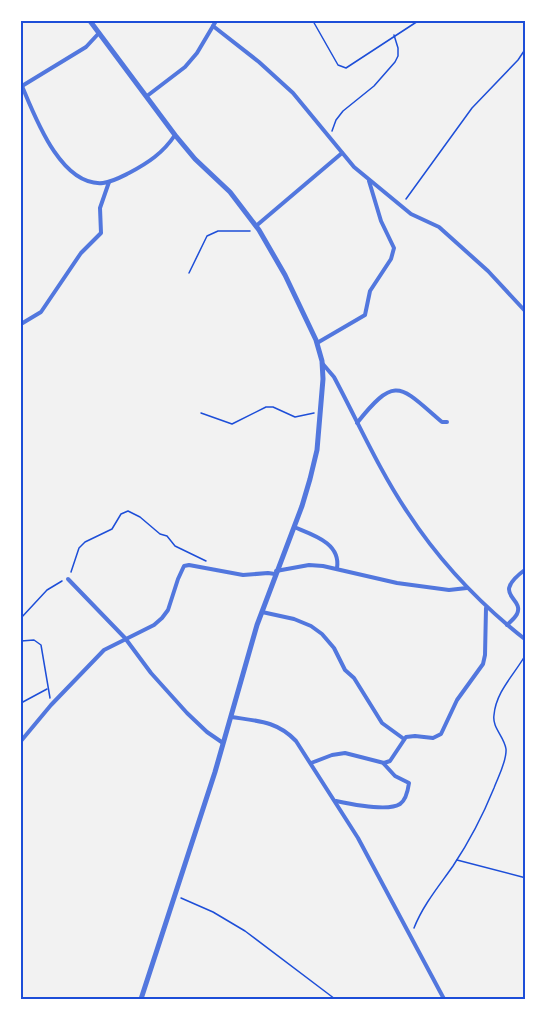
<svg xmlns="http://www.w3.org/2000/svg" width="547" height="1020" font-family="'Open Sans',sans-serif">
  <style>
    .lines { fill: none; stroke-linecap: round; stroke-linejoin: round }
    .path { stroke: #1d4ed8; stroke-width: 1.5 }
    .minor { stroke: #5277de; stroke-width: 4 }
    .tertiary { stroke: #5277de; stroke-width: 5 }
    .neatline { fill: none; stroke: #1d4ed8; stroke-width: 2 }
  </style>
  <rect width="100%" height="100%" fill="#f2f2f2"/>
  <g class="lines">
    <g class="path">
      <path d="M313,21L338,65L346,68L418,21"/>
      <path d="M332,131L336,120L343,111L374,86L395,62L398,56V48L394,35"/>
      <path d="M406,199L472,108L518,60L526,48"/>
      <path d="M189,273L207,236L218,231H250"/>
      <path d="M201,413L232,424L266,407H273L295,417L314,413"/>
      <path d="M71,572L79,548L85,542L112,529L121,514L128,511L140,517L160,534L167,536L175,546L206,561"/>
      <path d="M21,618L47,590L62,581"/>
      <path d="M21,641L34,640L41,645L50,698"/>
      <path d="M21,703L47,689"/>
      <path d="M457,860L526,878"/>
      <path d="M181,898L213,912L245,931L335,999"/>
      <path d="M414,928C423,905 439,886 453,866C469,842 483,815 494,788C498,777 507,761 506,749C504,736 492,728 494,715C496,691 515,674 526,654"/>
    </g>
    <g class="minor">
      <path d="M213,26L259,62L293,93L354,167L411,214L439,227L488,271L526,312"/>
      <path d="M22,86C35,117 61,187 103,183C112,182 121,177 129,173C148,163 163,153 175,135"/>
      <path d="M22,86L86,47L99,33"/>
      <path d="M147,96L185,67L197,53L216,21"/>
      <path d="M256,226L342,153"/>
      <path d="M21,324L41,312L81,253L101,233L100,208L109,182"/>
      <path d="M317,343L365,315L370,291L391,259L394,248L381,221L369,181"/>
      <path d="M322,363L334,377C358,422 379,470 408,513C440,562 480,604 526,640"/>
      <path d="M357,423C396,374 400,386 442,422H447"/>
      <path d="M294,527C313,535 341,543 337,568"/>
      <path d="M276,571L309,565L323,566L397,583L449,590L467,588"/>
      <path d="M68,579L125,638L151,673L187,713L207,732L223,743"/>
      <path d="M262,612L294,619L311,626L322,634L334,648L345,670L354,678L382,723L404,739"/>
      <path d="M507,625C510,622 515,618 517,614C525,597 489,596 526,569"/>
      <path d="M231,717C258,721 277,721 296,741L358,838L444,999"/>
      <path d="M21,741L51,705L104,650L154,625L162,618L168,610L178,579L184,566L189,565L243,575L268,573L275,574"/>
      <path d="M311,763L332,755L345,753L384,763L390,761L406,737L415,736L433,738L441,734L457,700L483,664L485,655L486,608"/>
      <path d="M336,801C350,804 388,812 400,804C406,800 408,790 409,783L395,776L384,764"/>
    </g>
    <path class="tertiary" d="M90,21L175,135L195,159L230,192L259,230L285,275L316,340L322,361L323,379L317,450L310,479L302,506L257,625L215,772L141,999"/>
  </g>
  <rect width="547" height="1020" fill="none" stroke="#ffffff" stroke-width="45"/>
  <rect x="22" y="22" width="502" height="976" class="neatline"/>
</svg>
